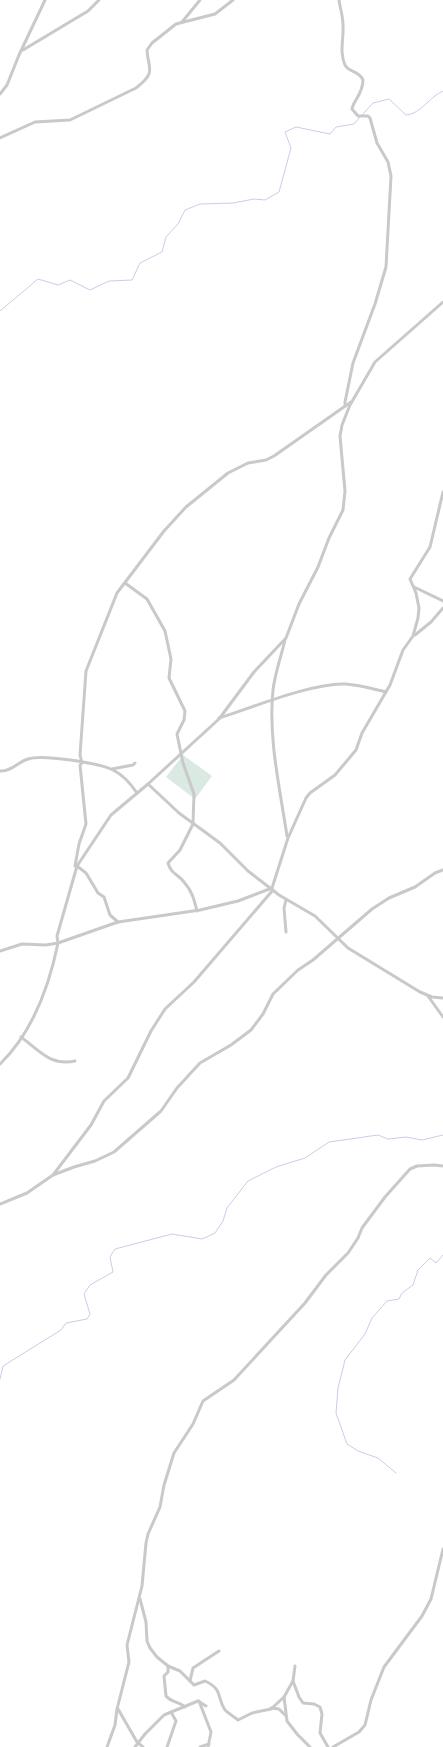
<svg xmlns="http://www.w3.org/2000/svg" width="443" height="1747" font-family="'Exo 2',sans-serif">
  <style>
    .park { fill: #dae9e2 }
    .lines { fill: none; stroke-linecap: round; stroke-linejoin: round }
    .stream { stroke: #d6c7e8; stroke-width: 1 }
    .street { stroke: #c9c9c9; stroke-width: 3 }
  </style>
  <rect width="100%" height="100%" fill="#fff"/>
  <path class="park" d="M183,755L212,776L195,799L166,777Z"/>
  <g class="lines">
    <g class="stream">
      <path d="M362,115L373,103L389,99L406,115C421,114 429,97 443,91"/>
      <path d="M0,311L38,279L58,285L70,280L90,290L109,281L132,280L140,263L162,252L166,237L178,224L185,210L200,204L233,203L254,199L265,200L279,192L291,148L285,132L296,127L330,134L336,127L354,124L360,117"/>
      <path d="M0,1379L3,1366L61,1330L66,1323L87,1319L90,1314L84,1294L90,1285L113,1272L110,1257L115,1249L172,1234L202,1239L215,1233L223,1221L227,1208L248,1181L276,1167L305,1158L329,1142L378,1135L388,1139L406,1137L422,1140L443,1135"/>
      <path d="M396,1473L378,1458L358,1451L347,1444L336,1413L338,1388L345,1360L365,1334L372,1318L387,1301L399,1299L402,1293L413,1285L418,1270L430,1258L436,1263L443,1255"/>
    </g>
    <g class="street">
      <path d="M339,0C340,8 343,16 343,25C344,39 339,51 345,65C348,72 360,71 363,80C363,94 353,101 352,109L358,116H368L370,118L377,143L388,162L391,176L386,267L375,304L353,363L345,402V406"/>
      <path d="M182,22L200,0"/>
      <path d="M23,50L88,11L99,0"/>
      <path d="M0,94L7,85L19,55L45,0"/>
      <path d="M0,138L35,122L70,120L136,88C157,72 148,69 147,50L152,43L176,24L215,14L233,0"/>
      <path d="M125,583L147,599L165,631L171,659L169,678L185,711L184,720L177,734L183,763L194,794L193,824L180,850L168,863C171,874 178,874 184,882C192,891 194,899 197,911"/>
      <path d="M414,587L443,601"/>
      <path d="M415,635L431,622L443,608"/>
      <path d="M285,640C281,657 275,673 273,690C268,738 280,789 287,836"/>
      <path d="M219,718C251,708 314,682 346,684C360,685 373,689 386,692"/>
      <path d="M112,769L133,765L135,763"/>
      <path d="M0,771C11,772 18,762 28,759C42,754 99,763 113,770C123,775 131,784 137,793"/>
      <path d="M148,784L179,813L220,843L248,871L279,895L315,916L348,948L420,992L432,997L443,998"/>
      <path d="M75,866L79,844L86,824L80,765L82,763L80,755L86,671L117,593L164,531L186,507L228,473L248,463L266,460L274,456L351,402"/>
      <path d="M77,866L86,873L98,893L104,897L110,915L118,922"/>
      <path d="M286,900L284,908L286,932"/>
      <path d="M0,951L22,944L46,945L58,943L118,922L200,910L238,901L272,888L288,838L306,798L310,793L335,775L356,750L362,733L390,685L403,650L413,636L418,618L419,608L416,593L410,579L430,547L443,492"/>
      <path d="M428,996L443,1017"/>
      <path d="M21,1037C40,1051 50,1066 75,1061"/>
      <path d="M0,1064C33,1032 49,987 58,943L57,936L77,866L111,815L148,784L219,719L254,672L286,638L299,604L318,567L329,538L343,510L345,491L340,436L342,425L350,405L375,362L443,302"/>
      <path d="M53,1175L74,1167L95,1161L114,1152L161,1111L177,1088L200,1063L231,1045L251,1030L263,1014L273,994L298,970L313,960L372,909L389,898L415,887L435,873L443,870"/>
      <path d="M0,1204L27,1193L53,1175L91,1125L104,1101L128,1078L151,1031L165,1009L194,982L273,890"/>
      <path d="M140,1599L146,1622L147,1641L150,1648L157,1657L168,1666L180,1671L194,1685L205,1681C224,1690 216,1697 225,1710C228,1713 234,1717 238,1720L252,1713L271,1709L284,1697L293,1681L295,1666"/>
      <path d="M168,1666V1672L164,1676L166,1696C172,1703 179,1701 185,1707"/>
      <path d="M190,1681L193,1668L219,1651"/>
      <path d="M293,1681L299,1697L303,1703L314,1704L320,1707L322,1714L320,1733L328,1747"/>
      <path d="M284,1697L287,1721L297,1734L310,1747"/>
      <path d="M199,1701L211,1732L208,1747"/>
      <path d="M271,1708L279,1709L285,1715"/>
      <path d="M118,1709L137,1742L143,1747"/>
      <path d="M107,1747L115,1725L117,1709L129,1662L127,1645L142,1586L146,1543L148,1534L160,1507L164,1485L174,1453L193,1424L203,1401L234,1380L305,1303L326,1275L348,1253L358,1238L362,1228L385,1197L410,1169L417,1166L434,1165L443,1166"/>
      <path d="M135,1747L145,1734L164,1715L198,1701L206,1706"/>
      <path d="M167,1747L176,1721L171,1712"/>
      <path d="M200,1747L209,1744"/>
      <path d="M333,1747L359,1732L365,1725L371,1700L384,1667L422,1616L431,1599L443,1549"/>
    </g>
  </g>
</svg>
